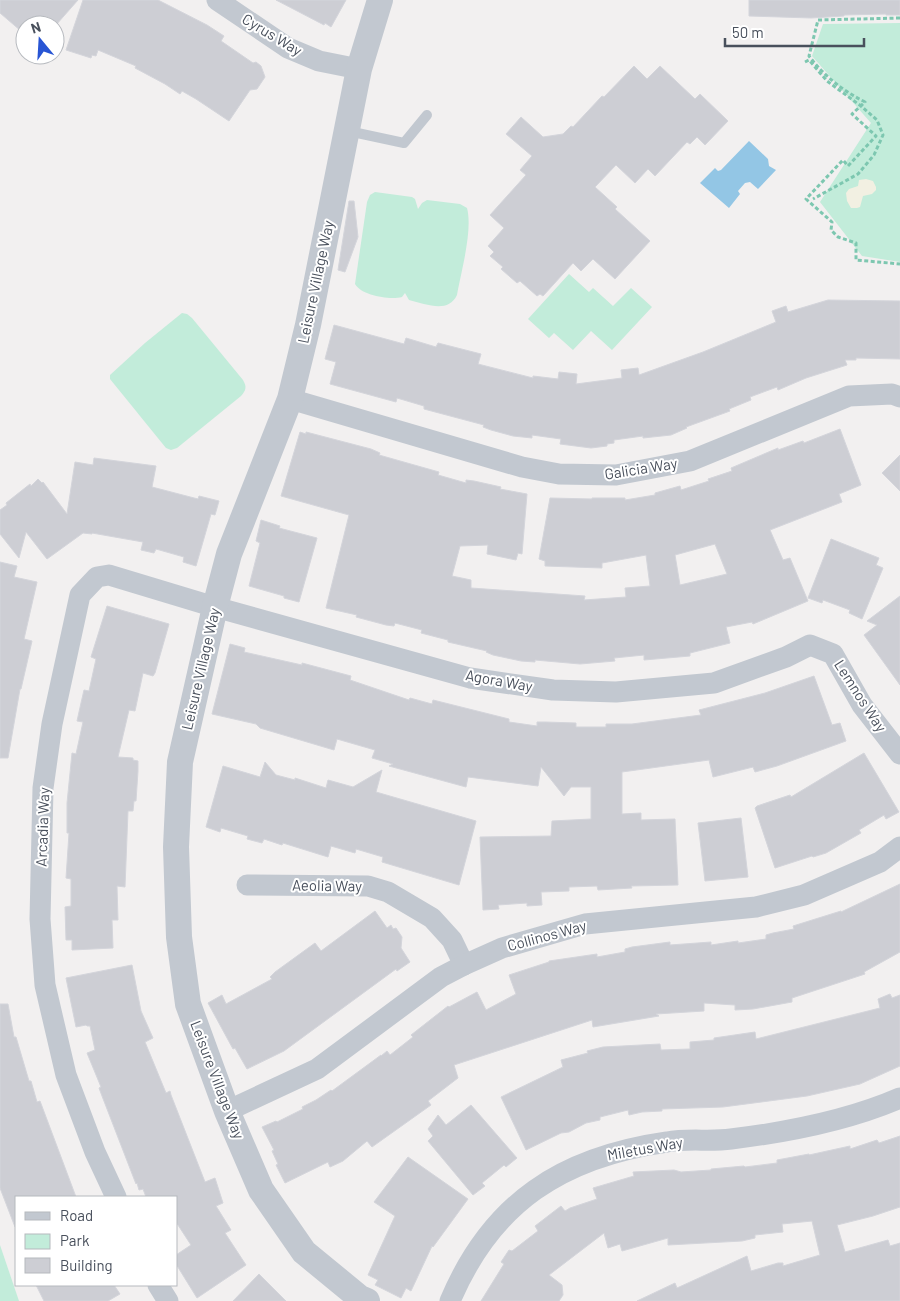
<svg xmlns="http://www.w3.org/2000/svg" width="900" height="1301" font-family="Barlow,sans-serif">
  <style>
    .green { fill: #c2ecda }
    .sand { fill: #f2f0e2 }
    .water { fill: #93c6e5 }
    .building { fill: #cdced4; stroke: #d4d5db; fill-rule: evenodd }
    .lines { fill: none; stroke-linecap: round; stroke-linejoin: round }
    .path { stroke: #7dc7b0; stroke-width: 3; stroke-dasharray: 4 2.5; stroke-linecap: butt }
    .service { stroke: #c2c8d0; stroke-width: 10 }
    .minor { stroke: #c2c8d0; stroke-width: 21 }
    .tertiary { stroke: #c2c8d0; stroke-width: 26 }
    .labels { text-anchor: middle; stroke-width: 4; stroke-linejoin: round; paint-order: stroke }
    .street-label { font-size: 15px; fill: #49505c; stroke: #fff }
  </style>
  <rect width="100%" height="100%" fill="#f2f0f0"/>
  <g class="green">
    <path d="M900,23V262L862,256L820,202L871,123L812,56L823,24Z"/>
    <path d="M375,192L412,197L415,199L418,209L422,203L427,200L460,204L467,208C473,230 461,272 457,295C448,314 426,304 409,300L405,293L402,297C390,300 362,296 355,284L367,202L370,195Z"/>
    <path d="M569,274L589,292L593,288L613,306L631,288L652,307L612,350L591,331L573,350L554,333L549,338L528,319Z"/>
    <path d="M182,313L187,314L192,318L243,380C247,387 246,390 241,396L177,448L171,450L166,448L110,379V375L145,343Z"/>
    <path d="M0,1245L19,1301H0Z"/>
  </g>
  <path class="sand" d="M866,179L873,181L876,187V190L872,194L863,196L860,207L857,208H851L847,201L846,193L849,189L858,186L859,180Z"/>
  <path class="water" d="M749,141L768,159L769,166L776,170L758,189L750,182L745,183L738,191L740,194L729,208L700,183L715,168L718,171L721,170Z"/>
  <g class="building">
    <path d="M0,0H78L56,25H25L21,31L0,13Z"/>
    <path d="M83,0H158L207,25L224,36L221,41L253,63L256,62L261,66L265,77L257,89L250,90L229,121L196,99L182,91L180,94L165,84L135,68L136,66L98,50L96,56L92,55L91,58L66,50Z"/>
    <path d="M276,0H346L331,27L325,23L324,25Z"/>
    <path d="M749,0H900V15H886V14L844,15V16L811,18L749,16Z"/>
    <path d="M634,66L647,79L660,66L695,99L700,94L728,121L705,145L697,137L690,144L687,142L655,176L648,169L635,183L616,165L595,187L617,207L615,209L650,241L615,279L593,259L581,271L573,263L543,296L540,294L537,296L520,281L517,283L501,269L503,267L490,256L494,252L488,246L504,228L490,215L526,175L520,170L532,156L506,134L521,117L543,137L563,134L571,126L573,127L602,96L604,97Z"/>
    <path d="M349,201H354L358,237L345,272L338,270Z"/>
    <path d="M828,300L900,301V359L856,358V360H845L847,365L806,378L778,390L777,387L750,397L751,400L729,409L730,411L686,427L687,428L671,435L643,438V436L614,440V443L607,444V446L591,448L560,444L561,439L532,435V438L513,436L491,430L483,427L484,425L424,409V406L397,398L396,402L330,384L336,362L325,359L334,325L404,344L406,338L436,347L438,343L481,354L478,364L533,378V376L558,379L559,372L577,374L576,384L622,378L621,370L638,368L639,375L703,352L776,322L772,311L786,306L788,312Z"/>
    <path d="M840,429L861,485L839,494L842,502L770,530L783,560L790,558L808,601L753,624L752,622L726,627L730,643L690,653V656L644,660V655L614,658L615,661L580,664L535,660V662L521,661L493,655L486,652L487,651L448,642V640L421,633L422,630L395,623L394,626L386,625L356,617L357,615L326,608L349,515L281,496L300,432L306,434V432L371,449L380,453L379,455L439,472L438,475L466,483V480L474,481L501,487L500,489L527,494L522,554L518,553L516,560L487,554L488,545L460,546L452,576L471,580V588L585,596L584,600L626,597L625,588L650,586L646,555L602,563V568L545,566V561L539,559L550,498L592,499V498H625V500L655,495V493L680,486L681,490L709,481L708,479L732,471L731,468L778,448V450L803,441L804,443ZM715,544L727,574L680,585L675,555Z"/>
    <path d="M900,455V491L882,473Z"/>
    <path d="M94,458L156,466L152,487L198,499L199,496L219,501L215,515L211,514L196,566L183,562L184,557L156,549L154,553L141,550L143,542L92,533V534L83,533L47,559L26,532L19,558L0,534V510L7,505L6,503L30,484L31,486L38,479L42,483L43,482L67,514L75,462L93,465Z"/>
    <path d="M261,520L280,526L279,528L317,538L299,602L284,598V596L249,586L260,543L256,541Z"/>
    <path d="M831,539L879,558L876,565L883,568L862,619L849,613L850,610L823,600L822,603L808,598Z"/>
    <path d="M0,562L17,566L14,577L37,582L24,639L32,641L21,689H20L8,758H0Z"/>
    <path d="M900,596V685L864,635L877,625L867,621Z"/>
    <path d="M107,606L169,624L155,673L153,676L143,673L135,711L129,710L118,757L133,758V760L138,761V771L136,801H134L133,811H128L125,887L117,886L118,920H112L113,948L72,950V940H66L65,907L71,906V879L66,878L69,833H67V803L72,753L76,754L83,722L77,721L81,703L84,690L89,691L96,659L91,657Z"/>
    <path d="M230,644L245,648L244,652L302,665V663L351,676L350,680L409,700L410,698L432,704L433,700L509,719V722L537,726V722H545L576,723V727H606V724H632L701,715L699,710L765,693L814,676L832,725L840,723L846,741L777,766L755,772L753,767L713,777L709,760L622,772V814L641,813V820L675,819L678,885L631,886L632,888L598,890L597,886L569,887V891L541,892L542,905L527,906V903L498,905L499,909L483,910L480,837L551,836L552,821L591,819V787H571L564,796L541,767L538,786L468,777L466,787L389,766L393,764L372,758L375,750L337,739L334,750L260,728L256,724L212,714Z"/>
    <path d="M864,753L899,812L886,819L884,815L859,830L861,833L826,853L813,857L812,856L775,868L755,808L757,806L790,795L791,797Z"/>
    <path d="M265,762L276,775L295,780V778L326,788L328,780L353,787L382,770L376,792L476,821L459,885L382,862L383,857L356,849L355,853L331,846L328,857L283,843L282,845L264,839L262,843L247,839L248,836L221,828L220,832L206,827L223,766L260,777Z"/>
    <path d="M741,818L748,877L705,881L698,823Z"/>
    <path d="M900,884V952L864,972L865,974L792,998V1002L753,1009L735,1010V1005L704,1003V1011L656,1014L659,1016L593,1027L592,1020L454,1065L458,1078L428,1101L431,1105L372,1147L367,1141L343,1161L330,1167L328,1162L285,1183L276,1165L278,1164L272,1151L274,1150L262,1127L276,1121L277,1122L303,1109L302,1107L316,1100L331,1090L332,1091L381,1055V1056L387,1051L390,1055L413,1037L411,1035L448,1006L449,1007L477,992L486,1010L516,994L509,975L549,962V961L597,954V957L625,952V949L632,947L670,942V945L711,942V945L738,941V943L766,939V935L773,933L794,929L793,926L841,911V912Z"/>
    <path d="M375,911L387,928L391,925L393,929L396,928L402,937L401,948L410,962L397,971L396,969L284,1051L247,1069L235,1048L233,1049L208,1003L222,995L226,1004L272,979L270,977L275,972L315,943L321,951Z"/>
    <path d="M132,965L141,1011L153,1038L145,1042L166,1093L170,1091L171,1095L205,1182L215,1178L223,1203L216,1206L231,1230L225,1233L246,1265L197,1298L176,1264V1255L191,1245L176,1222V1197H146L143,1189L139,1190L137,1183L136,1184L102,1096L99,1088L101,1087L87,1053L95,1050L90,1026H87L86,1025L76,1027L66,978Z"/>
    <path d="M890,994L892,998L900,995V1066L860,1084L807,1096L723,1107L662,1109V1111L642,1112L629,1115L628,1110L600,1117V1120L586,1123L569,1132L561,1133L526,1150L501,1097L563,1067L561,1060L588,1053L587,1051L603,1047L660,1044L661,1050L690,1049V1042L714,1040V1038L755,1032L756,1039L880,1008L878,999Z"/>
    <path d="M0,1004H8L14,1037H16L29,1081H31L37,1102L40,1101L76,1197H16V1227H15L0,1188Z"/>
    <path d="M471,1105L517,1158L506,1167L504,1165L482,1183L485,1186L473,1195L428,1141L433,1136L428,1129L438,1115L446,1125Z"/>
    <path d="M900,1136V1207L873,1216L837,1225L845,1252L888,1240L890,1246L900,1243V1301H637L675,1283L677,1288L747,1256L751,1271L778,1263H783V1266L820,1255L812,1221L782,1224L783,1232L755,1235V1238L742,1241L668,1245V1238L622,1251L620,1244L608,1248L604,1233L549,1275L562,1285L563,1295L559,1301H481L504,1264L501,1262L509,1250L512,1251L538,1231L535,1226L561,1206L565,1211L570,1208L597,1199L593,1188L634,1176L633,1172L674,1170L681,1172L711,1170V1169L744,1166L745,1167L777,1163V1160L809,1154V1155L850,1146V1149L877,1140L879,1143Z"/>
    <path d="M408,1157L468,1199L433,1247L432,1246L411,1291L406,1288L401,1298L375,1285L378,1280L368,1275L395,1216L374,1202Z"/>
    <path d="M259,1274L286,1301H233Z"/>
    <path d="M36,1285H114L120,1294L108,1301H44Z"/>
  </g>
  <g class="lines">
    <g class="path">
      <path d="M900,18L818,20L809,56C824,76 843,91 865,102L852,114L876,136L848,166L843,160L806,199L832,222L831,230L838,237L856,243V260L900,264"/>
      <path d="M805,62L809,60L827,81L861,106L877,120L883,135L874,155L858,174L813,199"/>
    </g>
    <path class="service" d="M348,131L404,143L427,115"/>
    <g class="minor">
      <path d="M217,0L288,48L319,61L359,69"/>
      <path d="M290,399L522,467L559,474L616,475L690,461L849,396L892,394L900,397"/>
      <path d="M247,885L368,886L388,892L432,918L452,940L464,965"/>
      <path d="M227,1111L317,1069L441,977L464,965L502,948L585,924L756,907L804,895L880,862L900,847"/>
      <path d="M116,1197L95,1152L66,1075L45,985L40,919L43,788L52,724L80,595L97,577L109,575L215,607L470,678L553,690L616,692L714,683L786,657L810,645L833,654L862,705L900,754"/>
      <path d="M158,1285L168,1301"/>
      <path d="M450,1301C492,1202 562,1157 667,1142C688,1138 710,1142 731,1139C789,1132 847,1121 900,1098"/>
    </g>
    <path class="tertiary" d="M367,1301L360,1298L304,1252L261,1190L227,1111L188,1004L179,937L176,847L180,762L215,607L229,554L290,399L308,325L359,69L380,0"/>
  </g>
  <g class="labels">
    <g class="street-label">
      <text transform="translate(272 35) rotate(31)" y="5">Cyrus Way</text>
      <text transform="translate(316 282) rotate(-78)" y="5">Leisure Village Way</text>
      <text transform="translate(641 469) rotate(-9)" y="5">Galicia Way</text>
      <text transform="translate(201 669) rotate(-77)" y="5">Leisure Village Way</text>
      <text transform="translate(499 681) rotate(10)" y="5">Agora Way</text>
      <text transform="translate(860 696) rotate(57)" y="5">Lemnos Way</text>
      <text transform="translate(43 827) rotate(-88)" y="5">Arcadia Way</text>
      <text transform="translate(327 886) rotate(1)" y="5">Aeolia Way</text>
      <text transform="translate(547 936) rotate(-15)" y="5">Collinos Way</text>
      <text transform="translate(217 1080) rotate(69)" y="5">Leisure Village Way</text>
      <text transform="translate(645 1149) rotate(-10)" y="5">Miletus Way</text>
    </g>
  </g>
  <rect x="15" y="1196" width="162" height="90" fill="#ffffff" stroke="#b6b9be"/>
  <rect x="25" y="1212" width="25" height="8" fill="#c2c8d0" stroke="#b6b9be"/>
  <text x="60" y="1221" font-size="15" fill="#49505c">Road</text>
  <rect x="25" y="1234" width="25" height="15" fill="#c2ecda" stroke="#b6b9be"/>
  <text x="60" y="1246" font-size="15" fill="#49505c">Park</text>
  <rect x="25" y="1258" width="25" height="15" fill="#cdced4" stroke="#b6b9be"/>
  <text x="60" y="1271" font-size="15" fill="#49505c">Building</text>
  <g transform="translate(40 40) rotate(342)"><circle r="24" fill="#ffffff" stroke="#b6b9be"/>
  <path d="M0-4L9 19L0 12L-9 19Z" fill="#2855d4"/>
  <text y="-8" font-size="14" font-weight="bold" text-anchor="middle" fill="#49505c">N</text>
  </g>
  <path d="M725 38v8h139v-8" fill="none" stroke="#49505c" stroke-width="2.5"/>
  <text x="732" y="38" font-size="15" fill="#49505c" stroke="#ffffff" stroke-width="4" paint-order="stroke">50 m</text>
</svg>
